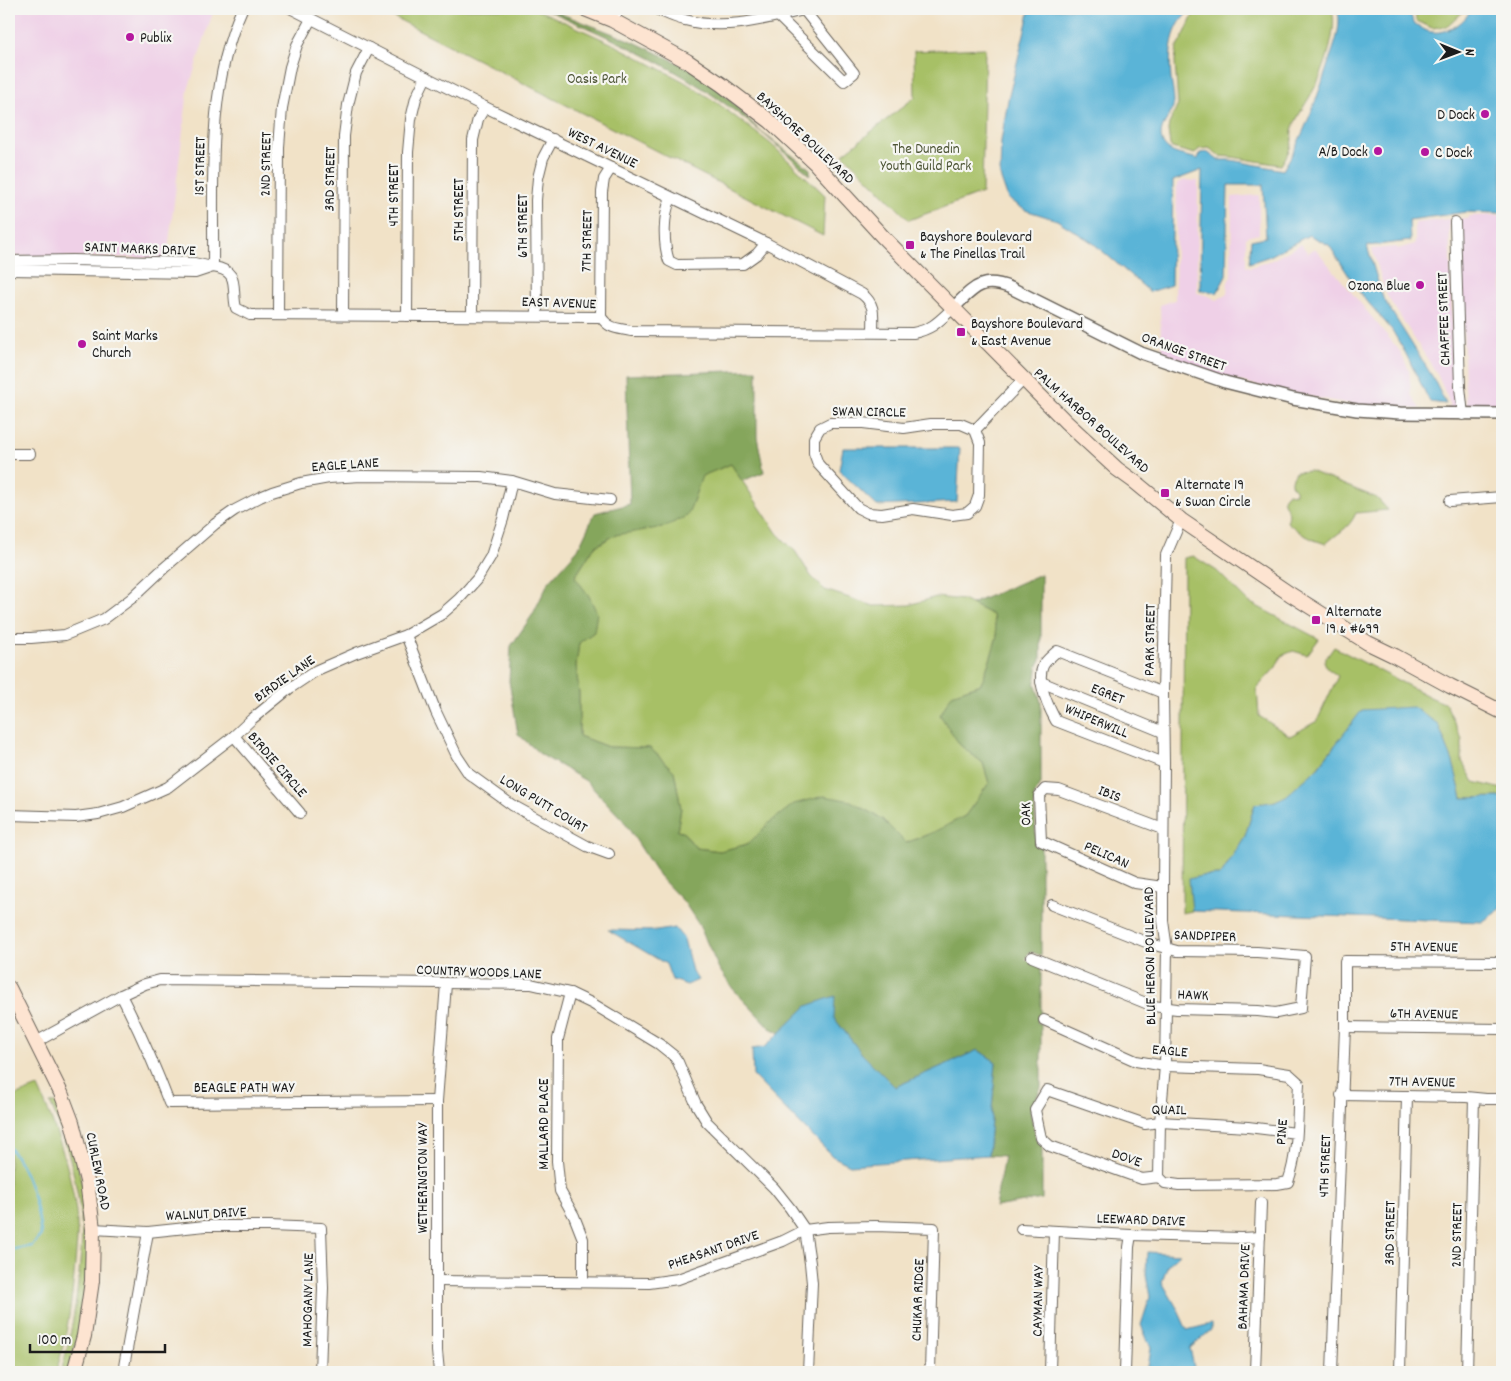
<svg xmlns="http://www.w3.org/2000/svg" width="1511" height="1381" font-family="Dekko,sans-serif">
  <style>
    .built { fill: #efd0e7 }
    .green { fill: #a7c066; stroke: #626e41 }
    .forest { fill: #85a65b; stroke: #50613c }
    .water { fill: #5ab4d7; stroke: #3b687a }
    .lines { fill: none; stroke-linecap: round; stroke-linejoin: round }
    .stream { stroke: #5ab4d7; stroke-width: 2.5 }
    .minor-casing { stroke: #676158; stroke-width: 12 }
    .tertiary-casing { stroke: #676158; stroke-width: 14 }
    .secondary-casing { stroke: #676158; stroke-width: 16 }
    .minor { stroke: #fff; stroke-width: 10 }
    .tertiary { stroke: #fff; stroke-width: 11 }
    .secondary { stroke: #fde4d1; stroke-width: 14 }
    .poi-dot { fill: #b5179e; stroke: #f6f6f2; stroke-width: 2 }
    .labels { text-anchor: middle; stroke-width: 4.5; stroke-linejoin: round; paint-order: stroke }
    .poi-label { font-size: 15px; fill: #1c1c1c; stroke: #f6f6f2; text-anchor: start }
    .park-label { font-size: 15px; fill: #4d5536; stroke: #f6f6f2 }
    .street-label { font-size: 15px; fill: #1c1c1c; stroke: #f6f6f2 }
  </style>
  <rect width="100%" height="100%" fill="#f6f6f2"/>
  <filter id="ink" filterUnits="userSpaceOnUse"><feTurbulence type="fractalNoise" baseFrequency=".02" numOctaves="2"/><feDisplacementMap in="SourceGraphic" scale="10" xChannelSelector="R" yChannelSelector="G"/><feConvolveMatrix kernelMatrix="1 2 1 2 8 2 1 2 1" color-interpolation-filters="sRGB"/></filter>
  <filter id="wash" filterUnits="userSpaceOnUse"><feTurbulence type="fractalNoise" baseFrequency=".0096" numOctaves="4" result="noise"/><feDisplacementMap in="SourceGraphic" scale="20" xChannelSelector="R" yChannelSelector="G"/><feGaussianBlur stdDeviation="1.12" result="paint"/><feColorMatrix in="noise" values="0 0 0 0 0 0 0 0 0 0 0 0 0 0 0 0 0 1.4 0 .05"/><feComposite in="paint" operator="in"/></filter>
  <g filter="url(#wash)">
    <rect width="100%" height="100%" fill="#f1e2c7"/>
    <g class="built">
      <path d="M9,9H214L188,90L167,258L9,256Z"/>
      <path d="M1186,180L1198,181L1197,293L1209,296L1217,300L1227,294L1228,282L1231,276L1232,197L1259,195V234L1250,236L1246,238V266L1251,267L1272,260L1301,244L1308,253L1315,248L1399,350L1409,370L1411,395L1420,409L1374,408L1295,394L1226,378L1164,356L1161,343L1160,305L1175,300L1177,183Z"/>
      <path d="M1502,215V405L1467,408L1465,387L1460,218L1468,219V216Z"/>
      <path d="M1449,219L1454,387L1457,409L1447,408L1449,407L1450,404L1437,374L1387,296L1372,249L1397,247V249L1415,244V223Z"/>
    </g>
    <g class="green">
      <path d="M378,9H534L545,13L613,44L683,81L716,102L771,144L825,195L823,236Z"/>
      <path d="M1200,9H1331C1340,24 1323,75 1314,89C1309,99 1295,119 1292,130C1291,134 1293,140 1291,145C1289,152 1285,159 1281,165L1232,157L1220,156L1209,148L1199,149L1195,154L1172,148L1170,145L1168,130L1169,124L1178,105L1175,61L1177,47L1185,33L1194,13Z"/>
      <path d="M1413,9H1466L1448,26L1432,28L1417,21Z"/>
      <path d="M985,48L982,193L909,220L843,154L915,97L914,51Z"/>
      <path d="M731,464L777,533L795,551L811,576L825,590L874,606L909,605L936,597L963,600L993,615L997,636L991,657L981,684L952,694L960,745L983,763L989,783L965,816L934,832L906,843L882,819L769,823L748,844L720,851L696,848L683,832H677L681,808L674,771L650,748L608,747L579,736V694L576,666L579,642L594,632L575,577L594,547L615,535L634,531L692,504L701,476Z"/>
      <path d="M1310,471L1377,498L1388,510L1356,513C1349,530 1336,533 1326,544L1314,540L1302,534L1287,522C1292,509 1285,510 1283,498L1287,493L1295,494V489L1291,484V480L1296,472Z"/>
      <path d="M1193,556L1217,571L1247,601L1319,639L1307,655L1293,651L1281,656L1276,667L1257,688L1259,716L1290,736L1317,721L1338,676L1327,668L1324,661L1334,647L1430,697L1446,704L1462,739V761L1474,782L1502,789V797L1462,798L1453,762L1438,724L1334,746C1320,765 1298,794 1275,801C1269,803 1261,803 1255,804L1245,836L1221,875L1201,876L1192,911L1182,913L1184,558Z"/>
      <path d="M38,1087C57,1130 73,1175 77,1222C78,1236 76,1250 75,1264C72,1301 67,1337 56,1372H9V1098Z"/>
      <path d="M50,1103H59L67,1123L85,1195L88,1253L84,1307L69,1372H61C71,1337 77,1300 80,1263C81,1250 83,1235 81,1221C77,1181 67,1140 50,1103Z"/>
    </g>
    <g class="forest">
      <path d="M545,9H549L634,42L693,70L717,87L760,131L810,169V175C771,139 731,105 686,78C641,51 593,30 545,9Z"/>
      <path d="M757,370V437L764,472L742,481L731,464L702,476L692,504L687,516L664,527L615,535L594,547L575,577L589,596L597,613L594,632L579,643L576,666L579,694V736L608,747L650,748L674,771L681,808L677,831L683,832L696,848L720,851L748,844L769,823L794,804L824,796L851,801L882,819L906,843L934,832L965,816L989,783L983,763L960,745L940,715L952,694L981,684L991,657L997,636L993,615L971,604L1041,574V660C1035,667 1038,676 1034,684L1036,685L1041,702V784L1034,796L1036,840L1034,843L1036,846H1041V956L1030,951L1025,959L1041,966V1014L1037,1022L1041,1024V1088L1030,1111L1036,1139L1042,1145V1199L995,1207L1004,1156L988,1155L996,1062L978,1050L895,1087L862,1054L834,1018L807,1006L780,1033L770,1028L733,989L719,969L699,925L684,902L659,876L623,820L586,781L540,754L518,734L509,681L511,646L533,614L548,583L578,549L595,513L630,504L626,375Z"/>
    </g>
    <g class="water">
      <path d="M1030,9H1193C1170,24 1169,54 1171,79C1172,86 1174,94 1174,102C1173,115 1157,127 1162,141C1167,155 1185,155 1198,159L1200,153L1207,152L1218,160H1231L1283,170C1303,138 1319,94 1330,58C1334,47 1339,33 1339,20C1339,17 1338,12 1337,9H1408L1414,23C1419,26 1426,32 1432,32C1447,34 1465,23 1471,9H1502V213L1466,212L1409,220L1410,241L1367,246L1383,298L1432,376L1446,404L1430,402L1406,354L1392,330L1360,293L1329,245L1309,235L1270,256L1249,263L1251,240L1266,237L1263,185H1228L1226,276L1217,293L1200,290L1202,170L1173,181L1171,285L1150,292L1093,243L1057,220L1025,210L1008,199L1000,176L1001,141L1008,100Z"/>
      <path d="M843,448H960L957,502L877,506L839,470Z"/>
      <path d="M1413,707L1438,724L1453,762L1462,798L1502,797V908L1482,922L1192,911L1189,879L1201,876L1221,875L1245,836L1255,804L1273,802L1286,796L1316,770L1362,710Z"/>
      <path d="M675,928L684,939L692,971L698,980L687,985L672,980L666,964L608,930L657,931Z"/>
      <path d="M835,996L834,1018L862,1054L895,1087L978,1050L996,1062L988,1155L850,1165L832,1156L753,1076L752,1049L765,1047L807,1006Z"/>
      <path d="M1147,1252L1180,1254L1168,1265L1162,1282L1177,1308L1187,1330L1211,1324V1330L1190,1348L1195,1372H1147L1151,1348L1141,1325L1150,1297L1146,1275Z"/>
    </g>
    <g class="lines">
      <path class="stream" d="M9,1147C28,1170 38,1206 41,1235L32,1246L9,1250"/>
    </g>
  </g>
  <g filter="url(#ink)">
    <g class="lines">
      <g class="minor-casing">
        <g id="minor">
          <path d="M242,9C206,89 214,181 213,267C241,271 231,288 236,308L250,315L601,317"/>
          <path d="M292,9L485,107L766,243L862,294C876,305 873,315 873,332"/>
          <path d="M656,9C665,13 675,18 685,20C725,31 765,19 804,10L806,9"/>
          <path d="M778,16L844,81L854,73L804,10"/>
          <path d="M612,20L619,9"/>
          <path d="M671,198C663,215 663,243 669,261L677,265L743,264L757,254L766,243"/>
          <path d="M1455,222L1460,387L1463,415"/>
          <path d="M9,261L72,260L194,263L212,267"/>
          <path d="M9,270L195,273L213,267"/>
          <path d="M278,314L279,147L282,108L290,67L297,45L311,19"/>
          <path d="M343,315L344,136L348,105L356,73L369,48"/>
          <path d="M407,316L408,152L411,119L416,98L426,77"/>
          <path d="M472,316L473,140L478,119L485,107"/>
          <path d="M537,316L536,200L538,178L543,158L553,139"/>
          <path d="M601,317C609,329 617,328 631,331L913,333C933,329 939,321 953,308"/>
          <path d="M601,317L602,192L604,179L611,168"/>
          <path d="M830,423H863L904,428L931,424H961L975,430L980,443L979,495L975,506L967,513L952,515L913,509L882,514L868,513L858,508L818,464L814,453V438L820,428Z"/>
          <path d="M975,430L1023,380"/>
          <path d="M9,454H30"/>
          <path d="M1450,501L1502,497"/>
          <path d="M406,635L436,712L457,756L469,774L512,805L587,846L609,854"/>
          <path d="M9,638H31L65,635L104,619L132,598L164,568L215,524L235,510L260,497L272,492L301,483L329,478L361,476L481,477L512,481L555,494L610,500"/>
          <path d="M1041,682L1163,732"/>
          <path d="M1163,693L1057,651C1053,655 1045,661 1043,666C1036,681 1049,708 1056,721L1164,763"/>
          <path d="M234,736L300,813"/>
          <path d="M9,815L76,817L98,814L123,807L168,787L234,736L252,719L290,688L317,670L356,653L406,635L442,614L459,599L477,579L491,556L503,519L512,481"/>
          <path d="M1163,887L1135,883L1041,841L1039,796L1045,789L1059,790L1163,829"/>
          <path d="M1032,957L1153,1006L1177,1009L1258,1011L1276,1013L1301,1008L1305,956L1257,952L1177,951L1151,944L1052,905"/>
          <path d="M570,993L558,1039L557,1161L560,1191L574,1216L583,1239V1282"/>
          <path d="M121,995C139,1030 155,1066 169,1103L437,1101"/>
          <path d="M1044,1020L1136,1061L1165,1066L1258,1069L1289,1074L1299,1083C1297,1116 1299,1151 1288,1182L1277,1184L1179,1185L1165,1183L1159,1177L1142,1179L1050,1146L1041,1138L1035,1110L1047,1090L1145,1124L1160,1122L1248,1127L1296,1133"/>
          <path d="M1345,1027L1502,1029"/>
          <path d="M36,1042L121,995L145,984L160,980L531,984L570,993L593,1004L659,1044L674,1056L678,1062L696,1104L707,1122L774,1188L790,1208L805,1230L810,1263L812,1283L808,1372"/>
          <path d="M1341,1095L1466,1097L1486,1099H1502"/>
          <path d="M1159,1177L1160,1122L1165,1066L1167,949L1163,921V887L1164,763L1163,693L1166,555L1181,520"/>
          <path d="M93,1229L148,1232L205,1226H269L321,1228L323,1288L320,1372"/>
          <path d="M1021,1229L1131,1235L1242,1238L1260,1237"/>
          <path d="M437,1281L649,1283L678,1279L783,1241L805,1230L828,1227L875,1226L934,1228L930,1372"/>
          <path d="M123,1372L148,1232"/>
          <path d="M439,1372L437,1351V1101L446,984"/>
          <path d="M1050,1372L1054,1231"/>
          <path d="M1125,1372L1129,1247L1131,1235"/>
          <path d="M1255,1372L1261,1203"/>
          <path d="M1332,1372L1345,1027V961L1502,962"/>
          <path d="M1400,1372L1407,1096"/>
          <path d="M1467,1372L1474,1098"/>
        </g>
      </g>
      <g class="tertiary-casing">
        <path id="tertiary" d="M953,308C974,288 981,276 1011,288L1141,353L1225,382L1293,399L1357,410L1400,413L1502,414"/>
      </g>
      <g class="secondary-casing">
        <g id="secondary">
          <path d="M585,9L612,20L687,61L721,84L770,121L816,164L882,236L1066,422L1117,469L1135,482L1181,520L1290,594L1368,643L1395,656L1450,686L1502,712"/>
          <path d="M9,988L61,1093L72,1122L87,1181L93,1229L92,1281L84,1336L74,1372"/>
        </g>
      </g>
      <use href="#minor" class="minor"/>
      <use href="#tertiary" class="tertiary"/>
      <use href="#secondary" class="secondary"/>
    </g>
  </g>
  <g class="poi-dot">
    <circle cx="130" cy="37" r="5"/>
    <circle cx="1485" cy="114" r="5"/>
    <circle cx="1378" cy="151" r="5"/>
    <circle cx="1425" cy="152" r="5"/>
    <rect x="905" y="240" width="10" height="10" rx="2.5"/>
    <circle cx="1420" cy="285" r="5"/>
    <rect x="956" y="327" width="10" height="10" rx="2.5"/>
    <circle cx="82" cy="344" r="5"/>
    <rect x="1160" y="488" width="10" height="10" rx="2.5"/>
    <rect x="1311" y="615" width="10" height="10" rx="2.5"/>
  </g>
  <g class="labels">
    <g class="poi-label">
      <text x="140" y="42">Publix</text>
      <text x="1475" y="119" text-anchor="end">D Dock</text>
      <text x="1368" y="156" text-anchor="end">A/B Dock</text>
      <text x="1435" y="157">C Dock</text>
      <text x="920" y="241">Bayshore Boulevard<tspan x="920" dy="17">&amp; The Pinellas Trail</tspan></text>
      <text x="1410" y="290" text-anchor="end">Ozona Blue</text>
      <text x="971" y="328">Bayshore Boulevard<tspan x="971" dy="17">&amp; East Avenue</tspan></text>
      <text x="92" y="340">Saint Marks<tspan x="92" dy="17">Church</tspan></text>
      <text x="1175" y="489">Alternate 19<tspan x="1175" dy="17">&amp; Swan Circle</tspan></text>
      <text x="1326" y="616">Alternate<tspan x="1326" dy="17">19 &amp; #699</tspan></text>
    </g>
    <g class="park-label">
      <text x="597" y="83">Oasis Park</text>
      <text x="926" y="153">The Dunedin<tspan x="926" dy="17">Youth Guild Park</tspan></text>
    </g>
    <g class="street-label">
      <text transform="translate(806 137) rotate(43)" y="5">BAYSHORE BOULEVARD</text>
      <text transform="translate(603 147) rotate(26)" y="5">WEST AVENUE</text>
      <text transform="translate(265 164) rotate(-89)" y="5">2ND STREET</text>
      <text transform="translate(199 166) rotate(-89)" y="5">1ST STREET</text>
      <text transform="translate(329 179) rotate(-89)" y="5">3RD STREET</text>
      <text transform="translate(393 195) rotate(-90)" y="5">4TH STREET</text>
      <text transform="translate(458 210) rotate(-90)" y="5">5TH STREET</text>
      <text transform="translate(522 226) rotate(-90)" y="5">6TH STREET</text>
      <text transform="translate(586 241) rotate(-89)" y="5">7TH STREET</text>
      <text transform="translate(140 248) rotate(2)" y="5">SAINT MARKS DRIVE</text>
      <text transform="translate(559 302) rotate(2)" y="5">EAST AVENUE</text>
      <text transform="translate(1443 319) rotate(-92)" y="5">CHAFFEE STREET</text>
      <text transform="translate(1184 351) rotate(20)" y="5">ORANGE STREET</text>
      <text transform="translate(869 411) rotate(1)" y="5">SWAN CIRCLE</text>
      <text transform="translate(1092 420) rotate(42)" y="5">PALM HARBOR BOULEVARD</text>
      <text transform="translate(345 464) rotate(-4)" y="5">EAGLE LANE</text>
      <text transform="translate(1149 640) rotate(-89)" y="5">PARK STREET</text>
      <text transform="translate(284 678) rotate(-35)" y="5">BIRDIE LANE</text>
      <text transform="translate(1108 693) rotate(22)" y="5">EGRET</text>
      <text transform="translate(1097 720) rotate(23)" y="5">WHIPERWILL</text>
      <text transform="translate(278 764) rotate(49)" y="5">BIRDIE CIRCLE</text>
      <text transform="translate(1110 793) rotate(21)" y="5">IBIS</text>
      <text transform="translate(544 803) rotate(31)" y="5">LONG PUTT COURT</text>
      <text transform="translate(1025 814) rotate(-91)" y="5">OAK</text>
      <text transform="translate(1107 854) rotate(24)" y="5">PELICAN</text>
      <text transform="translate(1205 935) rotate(2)" y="5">SANDPIPER</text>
      <text transform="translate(1424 946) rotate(1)" y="5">5TH AVENUE</text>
      <text transform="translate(1149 956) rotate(-91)" y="5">BLUE HERON BOULEVARD</text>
      <text transform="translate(479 971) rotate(2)" y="5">COUNTRY WOODS LANE</text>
      <text transform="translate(1193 994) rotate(2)" y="5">HAWK</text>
      <text transform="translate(1424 1013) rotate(1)" y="5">6TH AVENUE</text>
      <text transform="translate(1170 1050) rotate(5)" y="5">EAGLE</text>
      <text transform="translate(1422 1081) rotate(1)" y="5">7TH AVENUE</text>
      <text x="244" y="1092">BEAGLE PATH WAY</text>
      <text transform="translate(1169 1109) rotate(1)" y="5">QUAIL</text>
      <text transform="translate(543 1124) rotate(-90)" y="5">MALLARD PLACE</text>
      <text transform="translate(1281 1132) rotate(-86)" y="5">PINE</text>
      <text transform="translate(1127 1157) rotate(19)" y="5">DOVE</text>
      <text transform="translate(1324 1166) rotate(-88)" y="5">4TH STREET</text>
      <text transform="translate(99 1171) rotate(79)" y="5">CURLEW ROAD</text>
      <text transform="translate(422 1178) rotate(-90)" y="5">WETHERINGTON WAY</text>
      <text transform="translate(206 1213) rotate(-3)" y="5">WALNUT DRIVE</text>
      <text transform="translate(1141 1219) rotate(2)" y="5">LEEWARD DRIVE</text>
      <text transform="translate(1389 1233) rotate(-89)" y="5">3RD STREET</text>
      <text transform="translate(1456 1235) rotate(-89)" y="5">2ND STREET</text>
      <text transform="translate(713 1249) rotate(-19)" y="5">PHEASANT DRIVE</text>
      <text transform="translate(1243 1287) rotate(-88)" y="5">BAHAMA DRIVE</text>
      <text transform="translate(307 1300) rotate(-89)" y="5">MAHOGANY LANE</text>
      <text transform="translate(917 1300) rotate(-88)" y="5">CHUKAR RIDGE</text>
      <text transform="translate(1037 1301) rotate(-89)" y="5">CAYMAN WAY</text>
    </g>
  </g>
  <rect width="1511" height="1381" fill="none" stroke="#f6f6f2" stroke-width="30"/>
  <g transform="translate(1458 52) rotate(91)" stroke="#f6f6f2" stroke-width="4" paint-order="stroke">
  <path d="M0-4L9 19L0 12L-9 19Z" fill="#1c1c1c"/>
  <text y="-8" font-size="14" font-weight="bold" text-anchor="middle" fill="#1c1c1c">N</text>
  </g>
  <path d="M30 1344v8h135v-8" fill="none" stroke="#1c1c1c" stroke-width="2.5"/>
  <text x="38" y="1344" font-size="15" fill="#1c1c1c" stroke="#f6f6f2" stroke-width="4" paint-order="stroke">100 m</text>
</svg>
